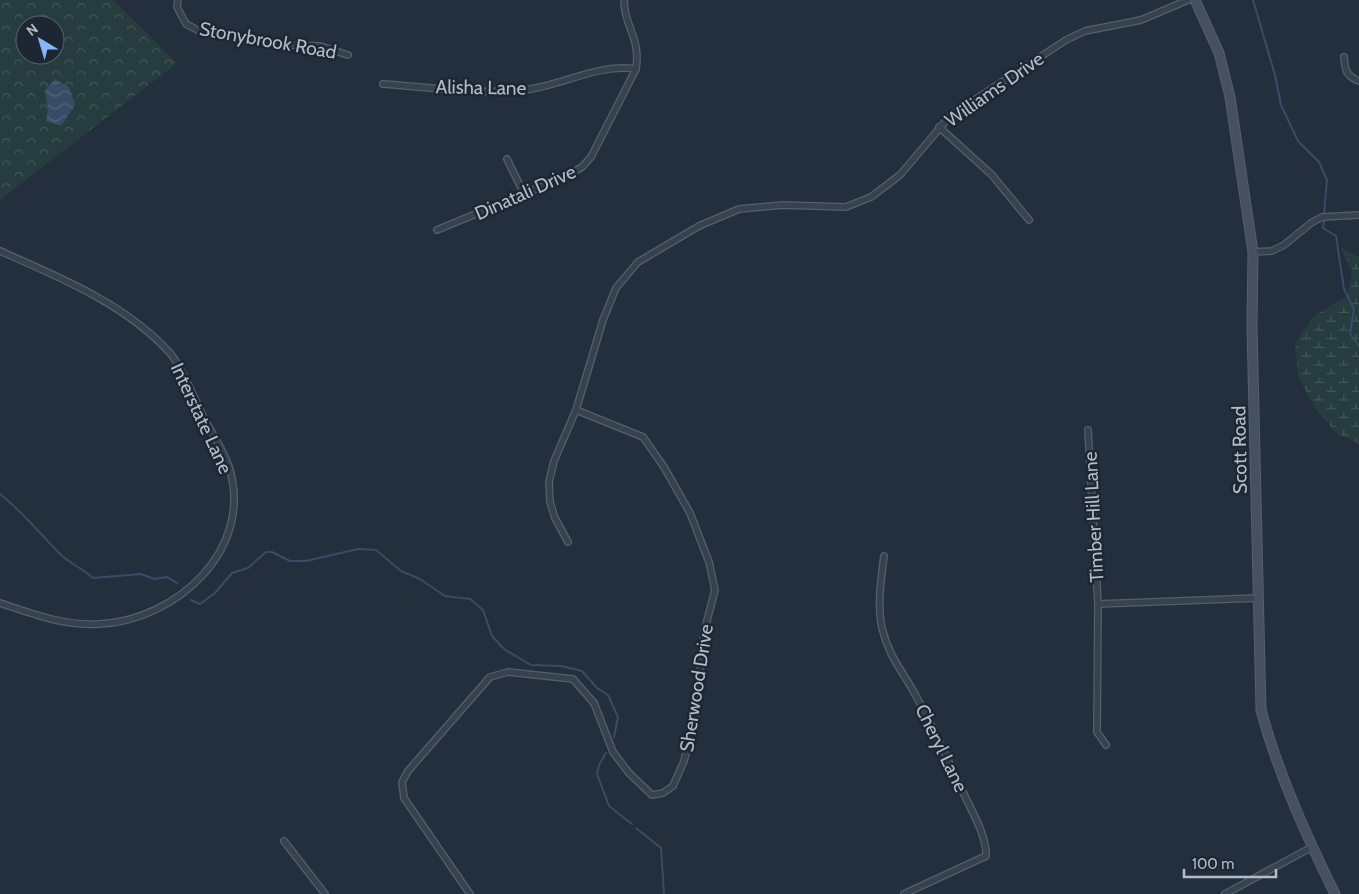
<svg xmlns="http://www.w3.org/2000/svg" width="1359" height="894" font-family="Cabin,sans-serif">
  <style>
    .wetland { fill: url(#wetland-marsh) }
    .park { fill: url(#park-crowns); fill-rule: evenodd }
    .water { fill: url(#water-waves) }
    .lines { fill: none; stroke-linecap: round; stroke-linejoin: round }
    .stream { stroke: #394c67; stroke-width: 2 }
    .minor-casing { stroke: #565f6c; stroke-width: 8 }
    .secondary-casing { stroke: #565f6c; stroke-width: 11 }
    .minor { stroke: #38414e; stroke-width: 5.5 }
    .secondary { stroke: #465061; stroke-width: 9 }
    .labels { text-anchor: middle; stroke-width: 5; stroke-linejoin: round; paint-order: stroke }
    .street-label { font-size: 19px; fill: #b4bcc9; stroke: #1d2633 }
  </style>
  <defs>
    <pattern id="wetland-marsh" width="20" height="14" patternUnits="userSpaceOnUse" patternTransform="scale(1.25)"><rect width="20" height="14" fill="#263c3f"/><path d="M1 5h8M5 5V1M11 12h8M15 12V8" fill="none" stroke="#435659"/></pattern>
    <pattern id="park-crowns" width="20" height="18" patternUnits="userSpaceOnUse" patternTransform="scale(1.25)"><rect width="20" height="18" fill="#263c3f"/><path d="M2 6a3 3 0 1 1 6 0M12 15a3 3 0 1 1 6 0" fill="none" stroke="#435659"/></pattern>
    <pattern id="water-waves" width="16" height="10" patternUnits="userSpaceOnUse" patternTransform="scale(1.25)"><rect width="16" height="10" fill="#394c67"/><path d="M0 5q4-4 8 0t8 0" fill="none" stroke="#53647b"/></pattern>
  </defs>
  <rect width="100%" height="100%" fill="#242f3e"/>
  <path class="wetland" d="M1340,247L1359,257V444L1335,432L1316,409L1298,377L1295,343L1314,316L1348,296L1352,270Z"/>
  <path class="park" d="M0,0H113L177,63L0,200ZM25,25H55V55H25Z"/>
  <path class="water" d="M55,79L69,87L75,105L61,126L46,121L48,109L45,90Z"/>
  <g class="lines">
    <g class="stream">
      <path d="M1253,0L1275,75L1281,105L1298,141L1319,162L1327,180L1324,214"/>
      <path d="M1324,219L1323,228L1336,236L1344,289L1354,309L1350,334L1359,346"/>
      <path d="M0,494C23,512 40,534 61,555C70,563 83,569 93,578L141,574L154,579L167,577L177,583"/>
      <path d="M191,600L200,604L215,593L232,573L248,568L266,552H272L290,561H306L358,549L376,550L401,571L420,579L445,596L470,599L483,610L492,636L504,649L531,665L561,666L582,671L597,688L608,695L618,717L614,737"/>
      <path d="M606,753L599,765L597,774L609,806L632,824"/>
      <path d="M636,828L661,848L664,894"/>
    </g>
    <g class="minor-casing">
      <g id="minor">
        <path d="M178,0L177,7L186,24L203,33L285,45L320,46L348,55"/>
        <path d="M1344,57C1345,70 1346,76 1359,81"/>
        <path d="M383,84C430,87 478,95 524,90C561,86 599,63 636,69"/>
        <path d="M939,127L992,175L1029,220"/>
        <path d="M507,159L524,194"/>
        <path d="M437,230L565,177L582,167L591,157L636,69C641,37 624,27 624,0"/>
        <path d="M0,251C59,277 126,304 170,353C182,367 196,402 205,420C213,435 224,451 229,467C255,549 176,621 99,624C64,626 33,614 0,603"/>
        <path d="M1253,252L1272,251L1284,245L1311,223L1322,217L1359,215"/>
        <path d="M1088,430L1098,604L1097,732L1106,745"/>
        <path d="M568,542L555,518L550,502L549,482L554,461L576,410L603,320L616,288L638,262L699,226L739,209L783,205L846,207L871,197L900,175L950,116L1066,40L1085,31L1141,20L1188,0"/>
        <path d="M884,556C881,580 877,605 882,628C889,658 903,671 916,696C933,727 948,760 963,792C971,810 987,836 986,856L904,894"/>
        <path d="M1098,604L1258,598"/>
        <path d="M284,841L325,894"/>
        <path d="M470,894L404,798L402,782L408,771L490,677L508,672L573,679L594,703L613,752L629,773L652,795L663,793L673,786L684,761L695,719L704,632L715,590L709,562L690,513L664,467L643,437L576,410"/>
        <path d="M1225,894L1312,847"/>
      </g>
    </g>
    <g class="secondary-casing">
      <path id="secondary" d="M1195,0L1219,53L1230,97L1253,252L1252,327L1261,710C1278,773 1306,835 1335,894"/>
    </g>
    <use href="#minor" class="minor"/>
    <use href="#secondary" class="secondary"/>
  </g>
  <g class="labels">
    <g class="street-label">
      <text transform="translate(268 40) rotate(10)" y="7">Stonybrook Road</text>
      <text transform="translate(481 87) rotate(1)" y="7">Alisha Lane</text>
      <text transform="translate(994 89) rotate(-35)" y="7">Williams Drive</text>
      <text transform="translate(525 192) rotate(-24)" y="7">Dinatali Drive</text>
      <text transform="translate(202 418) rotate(65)" y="7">Interstate Lane</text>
      <text transform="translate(1239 450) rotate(-91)" y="7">Scott Road</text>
      <text transform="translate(1093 517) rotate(-93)" y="7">Timber Hill Lane</text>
      <text transform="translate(696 688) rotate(-81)" y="7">Sherwood Drive</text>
      <text transform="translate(942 748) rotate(64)" y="7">Cheryl Lane</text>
    </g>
  </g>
  <g transform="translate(40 40) rotate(322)"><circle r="24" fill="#1d2633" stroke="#59626f"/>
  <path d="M0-4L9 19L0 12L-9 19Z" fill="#8ab4f8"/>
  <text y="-8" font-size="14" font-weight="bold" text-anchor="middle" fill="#b4bcc9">N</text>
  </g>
  <path d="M1184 869v8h92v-8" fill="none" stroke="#b4bcc9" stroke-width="2.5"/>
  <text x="1192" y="869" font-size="15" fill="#b4bcc9" stroke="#1d2633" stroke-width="4" paint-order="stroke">100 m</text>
</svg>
